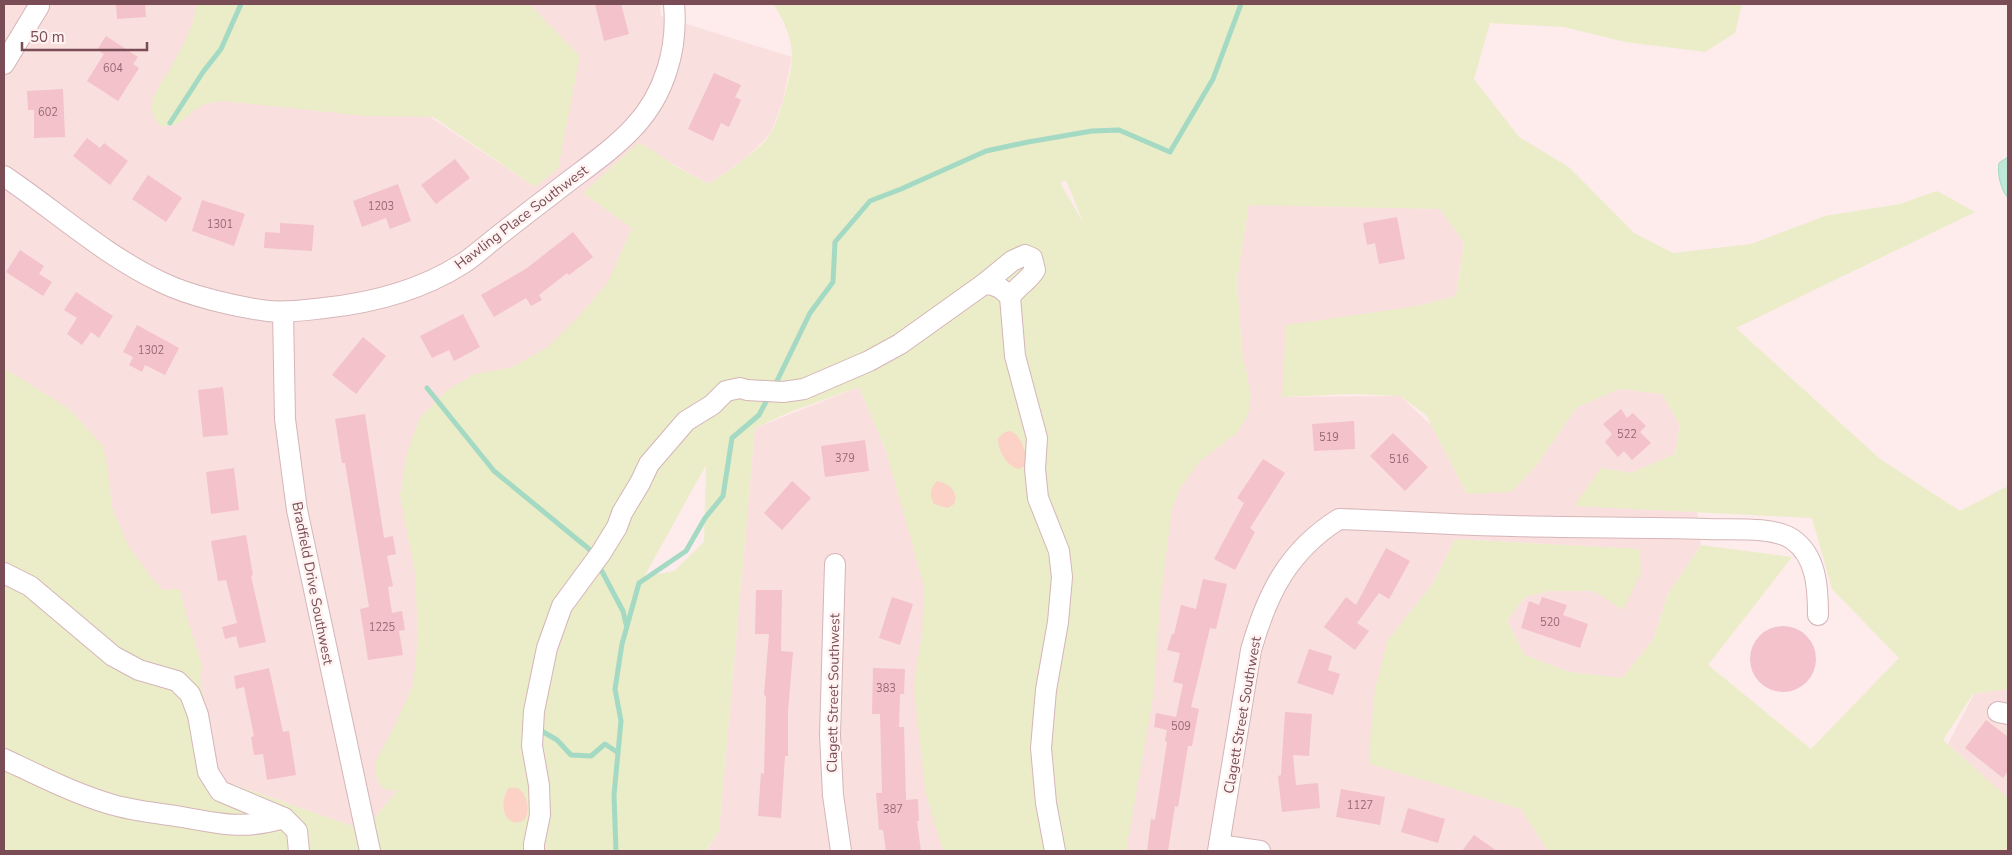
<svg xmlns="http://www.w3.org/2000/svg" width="2012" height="855" font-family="'Nunito Sans',sans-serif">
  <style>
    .residential { fill: #fadfdf }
    .green { fill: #ebecc8; fill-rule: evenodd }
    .sand { fill: #fcd2c6 }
    .water { fill: #bee8d7; stroke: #a4dac4 }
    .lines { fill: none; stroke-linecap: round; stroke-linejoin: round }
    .stream { stroke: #a4dac4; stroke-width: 5 }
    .building { fill: #f3c2ca }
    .minor-casing { stroke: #d5b5b8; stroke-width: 22 }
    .minor { stroke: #fff; stroke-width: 20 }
    .labels { text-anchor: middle; stroke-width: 5; stroke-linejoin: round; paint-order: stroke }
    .number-label { font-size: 11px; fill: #986a73 }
    .street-label { font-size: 14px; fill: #7a4d56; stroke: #fff3f2 }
  </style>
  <rect width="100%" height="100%" fill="#fdeceb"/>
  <g class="residential">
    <path d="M4,4H261L535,187L580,56L529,4H660L661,16L792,57L783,100L771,133L746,158L709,184L673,164L583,193L632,228L422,761L364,830L221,780L128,591L4,426Z"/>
    <path d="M1249,204L1440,209L1464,242L1456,296L1417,306L1282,397L1400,396L1431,425L1467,494L1537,465L1576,408L1619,389L1662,394L1680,425L1675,454L1631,473L1601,468L1575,506L1697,512L1701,545L1668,594L1653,640L1622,678L1569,672L1525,655L1507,620L1525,597L1549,591H1594L1641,573L1639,549L1455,539L1434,582L1388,640L1370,763L1521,809L1548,851H1112L1181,446L1242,351L1237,280Z"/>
    <path d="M859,387L886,451L1018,851H706L719,832L755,428Z"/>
    <path d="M2008,689V799L1948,744L1974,694Z"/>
  </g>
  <g class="green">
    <path d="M197,4H529L580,56L558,169L535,187L433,117L365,116L222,101C217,102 211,102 206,104C187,111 184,128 160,126C156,120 152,116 152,108C152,92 167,76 174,62C184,45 194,24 197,4Z"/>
    <path d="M773,4H1742L1735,33L1705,52L1625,42L1564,27L1490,23L1474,79L1519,137L1570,168L1634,233L1673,253L1751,244L1825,216L1900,204L1937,191L1975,212L1736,328L1880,459L1960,511L2008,486V689L1973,694L1943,740L2008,798V851H1548L1521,809L1370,764V741L1375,688L1388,640L1434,582L1455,539L1640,549L1641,573L1623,610L1594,591H1549L1525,597L1507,621L1525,655L1569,672L1622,678L1653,640L1668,594L1701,545L1792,557L1708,665L1811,749L1899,658L1832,589L1812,518L1574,506L1601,468L1631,473L1675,454L1680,425L1662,394L1619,389L1576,408L1537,465L1511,492L1467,494L1426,415L1400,396L1352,394L1282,397L1286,325L1417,306L1456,296L1464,243L1440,209L1249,205L1237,280L1242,351L1251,395L1248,415L1237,433L1200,461L1181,487L1172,509L1160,603L1154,692L1126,851H943L925,791L914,686L922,633L924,586L886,451L859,387L790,412L755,428L719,832L705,851H4V368L69,409L103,446L108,470L112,508L128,545L152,579L163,590L180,589L185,611L202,665L200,679L221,780L364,830L397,791L384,789L377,781L375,763L395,725L413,685L418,638L415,573L400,496L407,454L419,419L447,390L475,374L512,367L548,347L579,316L608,282L632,228L583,193L638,143L648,147L673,165L709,184C725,173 762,149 772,132C779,118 792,73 792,58C793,40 783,18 773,4ZM1066,180L1084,224L1060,183ZM706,465L704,542L674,571L644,577Z"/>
  </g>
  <g class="sand">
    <path d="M1010,431C1021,434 1027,454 1027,465L1019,469C1007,467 997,449 998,438L1005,432Z"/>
    <path d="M937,481C949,483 959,492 954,504L948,508L934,504C929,496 930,488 937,481Z"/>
    <path d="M509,788C513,788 517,787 520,790C528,795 531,817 522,821C504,829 498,801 509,788Z"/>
  </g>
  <path class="water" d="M2008,157V198C2001,190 1997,175 1999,163Z"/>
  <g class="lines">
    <g class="stream">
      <path d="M170,123L203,72L221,49L241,4"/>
      <path d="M774,387L810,313L833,282L835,242L870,201L901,189L986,151L1028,142L1092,131L1119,130L1170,152L1213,79L1241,4"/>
      <path d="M427,388L494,471L589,549L592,555"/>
      <path d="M598,564L623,611L626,624"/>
      <path d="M540,730L557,740L571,755L591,756L605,744L617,752"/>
      <path d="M616,851L614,795L621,721L615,689L622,644L639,583L686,551L705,518L723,496L732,438L759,415L769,396"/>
    </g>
  </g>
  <g class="building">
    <path d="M116,4H145L146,17L117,19Z"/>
    <path d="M595,4H621L629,34L604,41Z"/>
    <path d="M106,36L138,57L133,64L139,68L118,101L87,81L104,54L97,50Z"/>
    <path d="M714,73L741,85L735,97L741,100L729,127L721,123L713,141L688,129Z"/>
    <path d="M63,89L65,137L34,138V110H28L27,91Z"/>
    <path d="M87,138L100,148L104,143L128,161L110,185L73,156Z"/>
    <path d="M455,159L470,178L436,204L421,185Z"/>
    <path d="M148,175L182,198L166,222L132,199Z"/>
    <path d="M398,184L411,221L390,229L386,218L362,227L353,201Z"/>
    <path d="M202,200L245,214L234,246L192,231Z"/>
    <path d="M1397,217L1405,259L1379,264L1375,243L1367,245L1363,223Z"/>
    <path d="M280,223L314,225L312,251L264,248L265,232L280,233Z"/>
    <path d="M573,232L593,257L569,275L567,273L539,295L542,300L531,306L526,298L494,317L481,295L527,268Z"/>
    <path d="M20,250L44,266L39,274L52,282L43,296L6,272Z"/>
    <path d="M76,292L113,316L99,338L91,332L82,345L67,334L77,318L64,310Z"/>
    <path d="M463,314L480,347L454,361L449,350L432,358L420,336Z"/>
    <path d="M137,325L179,348L165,375L145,365L142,372L129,365L133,357L123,352Z"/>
    <path d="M363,337L386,356L356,394L332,375Z"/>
    <path d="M223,387L228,435L203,437L198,390Z"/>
    <path d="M1621,409L1627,418L1633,413L1646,426L1640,432L1651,443L1632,460L1624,451L1618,457L1605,442L1612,434L1603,424Z"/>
    <path d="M365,414L384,538L393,536L396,554L387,556L393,586L388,587L392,613L402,611L405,630L399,631L403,655L368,660L360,609L369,607L345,463H342L335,419Z"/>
    <path d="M1354,421L1355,449L1314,451L1312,424Z"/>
    <path d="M1393,433L1428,467L1405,491L1370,456Z"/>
    <path d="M865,440L869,471L825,477L821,446Z"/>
    <path d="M1263,459L1285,473L1250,528L1255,532L1235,570L1214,559L1244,503L1237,498Z"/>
    <path d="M234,468L239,510L211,514L206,472Z"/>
    <path d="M792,481L811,498L782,530L764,513Z"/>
    <path d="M246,535L253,575L251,576L266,642L239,648L236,636L225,639L222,627L237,623L226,580L218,581L211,541Z"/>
    <path d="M1386,548L1410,561L1389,599L1379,593L1357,623L1369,631L1355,650L1324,627L1346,597L1356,605Z"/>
    <path d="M1203,579L1227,584L1216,629L1210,628L1191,707L1199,709L1192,746H1188L1178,807L1175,806L1168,851H1147L1151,819L1155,820L1167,742L1165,741L1167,730L1154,727L1156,713L1176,717L1183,684L1173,682L1180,653L1167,650L1172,634H1174L1181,605L1196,609Z"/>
    <path d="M756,590H782L781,651L793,652L788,712V756H785L781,818L758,816L761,773L764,774L766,696L764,695L769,634H755Z"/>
    <path d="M892,597L913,604L900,645L879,638Z"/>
    <path d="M1542,597L1567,605L1563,615L1588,624L1580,648L1521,628L1529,601L1539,605Z"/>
    <circle cx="1783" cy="659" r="33"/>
    <path d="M1309,649L1332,656L1328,670L1340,674L1333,695L1297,683Z"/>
    <path d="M269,668L283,732L289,731L296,775L267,780L263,754L254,755L251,737L254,736L244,687L236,689L234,676Z"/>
    <path d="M873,668L905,669L904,694H900L899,727H904L906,800L918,799L919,821H917L921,851H886L883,830H879L876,793H882L880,714H872Z"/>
    <path d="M1285,712L1312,714L1309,756L1293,755L1296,785L1318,783L1320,808L1282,812L1278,776L1281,775Z"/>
    <path d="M1986,720L2008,737V771L2003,778L1965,748Z"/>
    <path d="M1341,789L1385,797L1380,825L1336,817Z"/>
    <path d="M1408,808L1445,819L1438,843L1401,832Z"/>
    <path d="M1474,835L1497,851H1462Z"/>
  </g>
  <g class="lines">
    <g class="minor-casing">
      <g id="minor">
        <path d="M4,64L39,6"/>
        <path d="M4,176C56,211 104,255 161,282C190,296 236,307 268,311C287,313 306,310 324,308C372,303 421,290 462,264C473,257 483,248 493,240C512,225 531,210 551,195C578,173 610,153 634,127C665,94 678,48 674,4"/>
        <path d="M984,284L1012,261L1025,255L1032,258L1035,270C1029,280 1017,287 1010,297"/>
        <path d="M283,312L285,419L297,510L370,851"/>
        <path d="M835,564L830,735L833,795L841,851"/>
        <path d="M4,573L30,586L113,656L139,670L177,681L190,694L198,715L208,772L220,791L284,818L297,831L299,851"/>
        <path d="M1998,712L2008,714"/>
        <path d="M4,759C38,775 73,793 110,804C133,811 158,813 182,817C221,824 244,830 284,818"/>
        <path d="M1219,845L1260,851"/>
        <path d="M534,851V844L540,815L539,785L532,746L534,711L547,648L562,606L601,553L617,527L622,513L640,483L649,464L686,421L712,405L726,391L740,388L747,390L783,392L804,389L869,361L900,344L984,284C995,284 1002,288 1010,297L1015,356L1037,438L1035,469L1038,498L1059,551L1062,577L1058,622L1046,690L1041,748L1046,803L1055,851"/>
        <path d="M1218,851L1251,650C1267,594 1288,551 1339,519C1397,521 1455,525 1513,526C1578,528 1642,527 1707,529C1730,530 1772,526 1792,539C1817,556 1818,589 1818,615"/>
      </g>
    </g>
    <use href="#minor" class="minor"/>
  </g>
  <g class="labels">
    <g class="number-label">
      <text x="113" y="72">604</text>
      <text x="48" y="116">602</text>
      <text x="381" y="210">1203</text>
      <text x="220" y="228">1301</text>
      <text x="151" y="354">1302</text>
      <text x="1627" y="438">522</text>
      <text x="1329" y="441">519</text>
      <text x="845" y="462">379</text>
      <text x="1399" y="463">516</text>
      <text x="1550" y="626">520</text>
      <text x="382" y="631">1225</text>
      <text x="886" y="692">383</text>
      <text x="1181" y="730">509</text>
      <text x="1360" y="809">1127</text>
      <text x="893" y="813">387</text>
    </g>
    <g class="street-label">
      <text transform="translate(521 217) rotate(-37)" y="5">Hawling Place Southwest</text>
      <text transform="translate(313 583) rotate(79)" y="5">Bradfield Drive Southwest</text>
      <text transform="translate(833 693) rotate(-89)" y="5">Clagett Street Southwest</text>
      <text transform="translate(1242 715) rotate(-80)" y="5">Clagett Street Southwest</text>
    </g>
  </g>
  <rect width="2012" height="855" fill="none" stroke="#7a4d56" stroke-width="10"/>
  <path d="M22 42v8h125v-8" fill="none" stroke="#7a4d56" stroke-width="2.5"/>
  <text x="30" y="42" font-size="15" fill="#7a4d56" stroke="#fff3f2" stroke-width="4" paint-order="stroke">50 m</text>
</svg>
